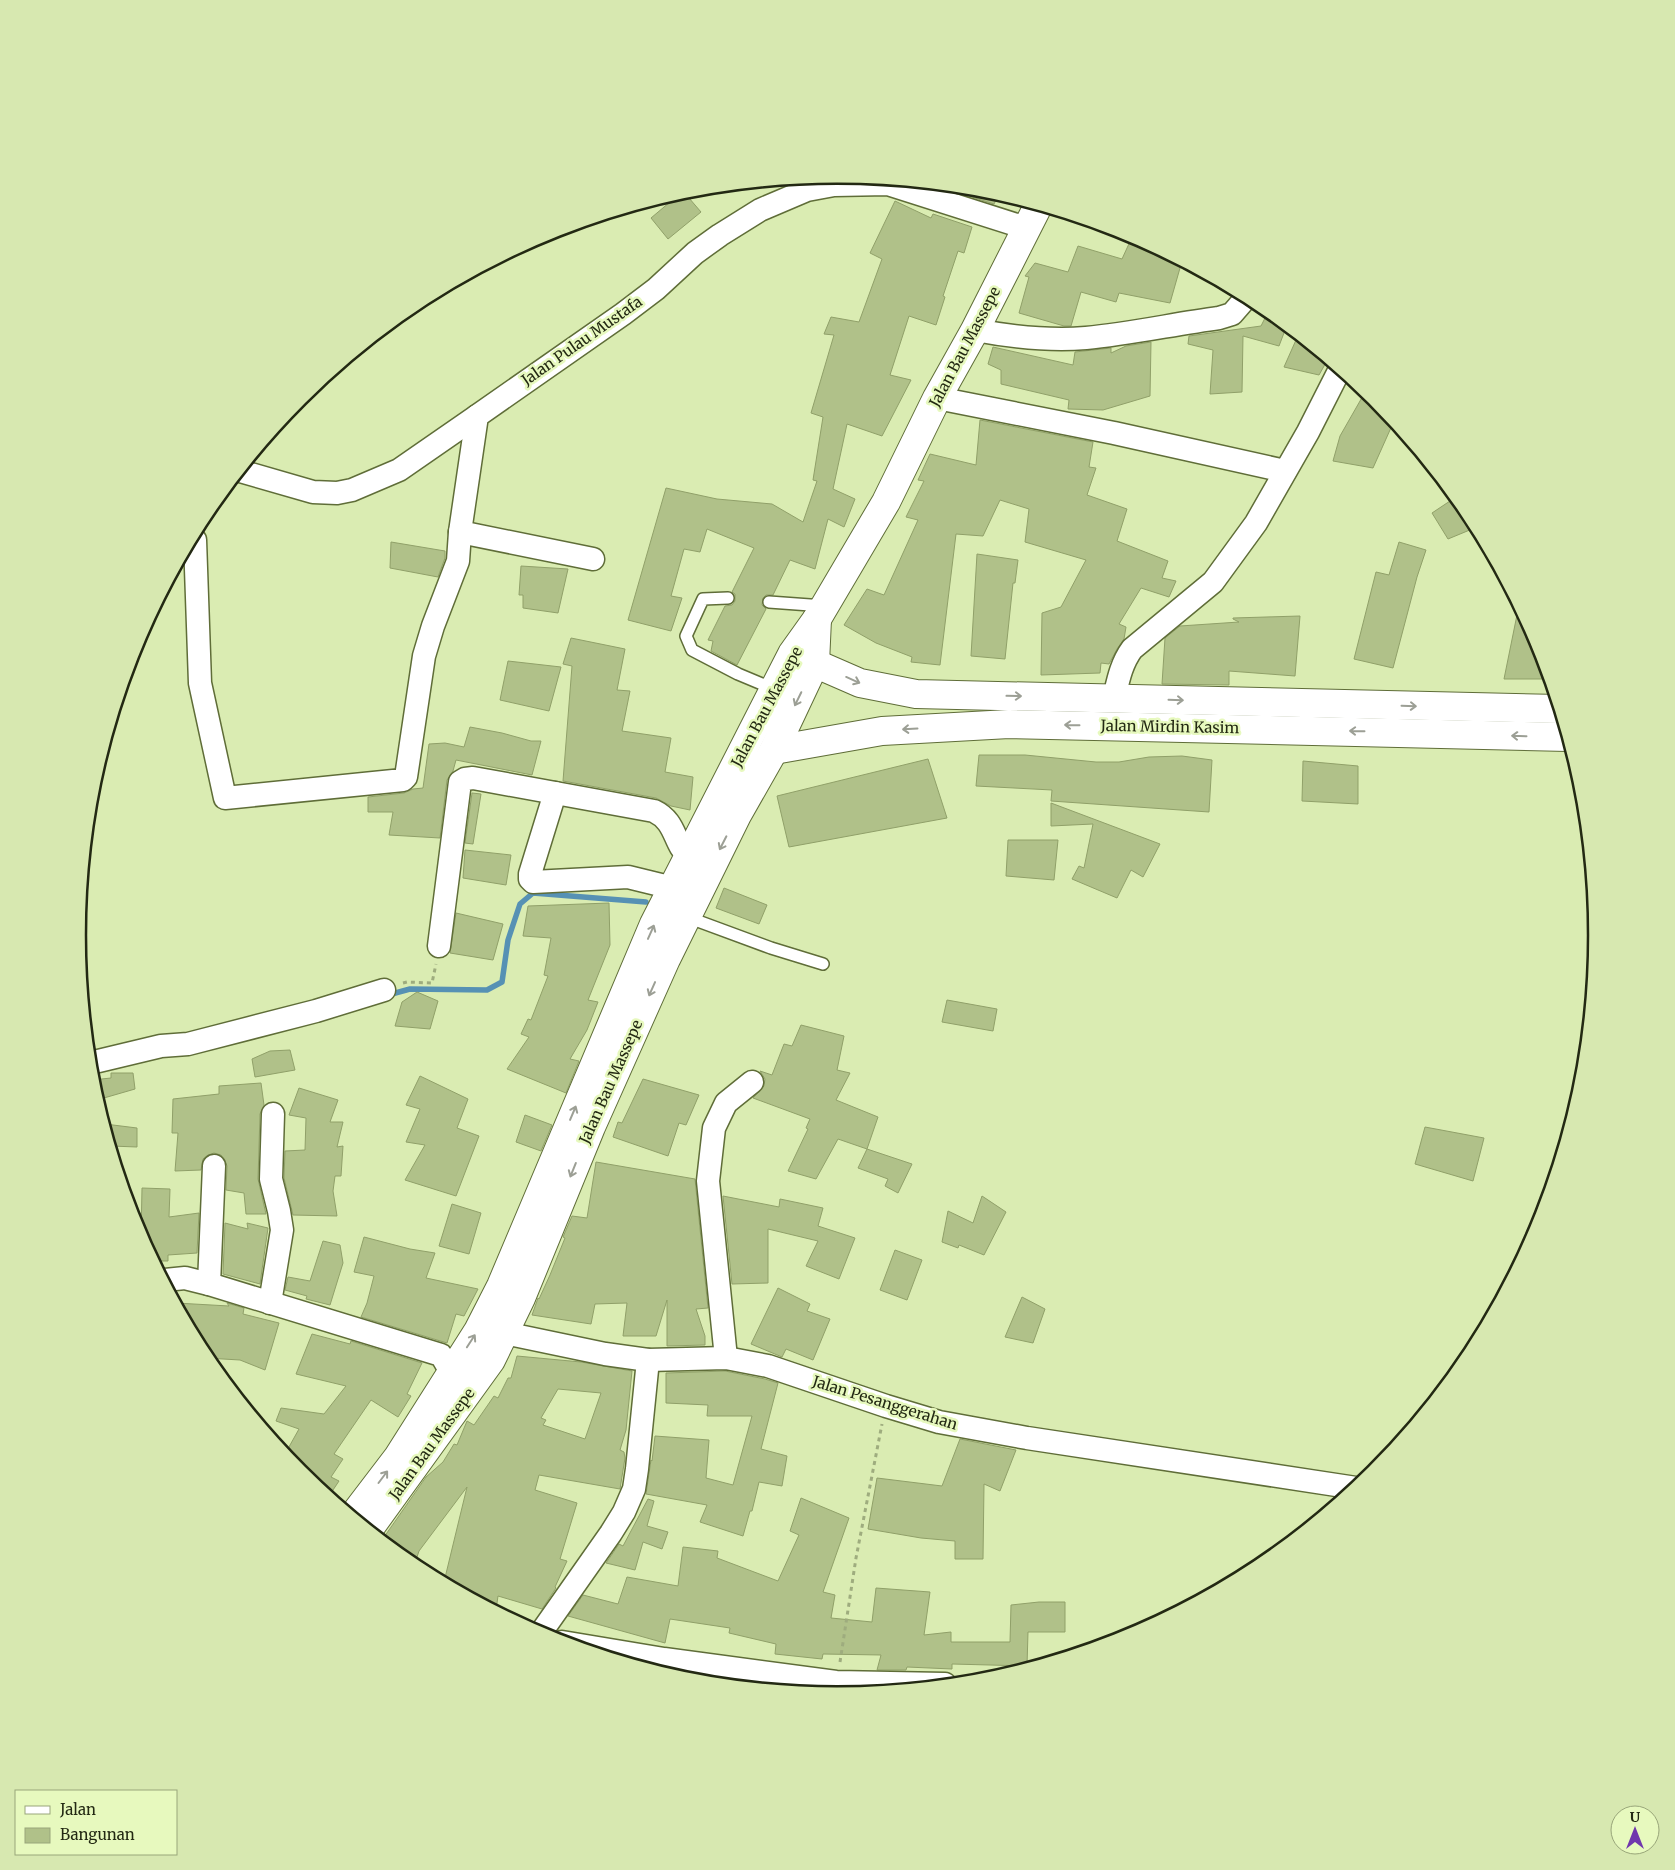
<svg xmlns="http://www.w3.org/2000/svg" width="1675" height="1870" font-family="Merriweather,serif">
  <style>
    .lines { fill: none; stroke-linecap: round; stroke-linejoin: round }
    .stream { stroke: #5691b4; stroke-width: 5.5 }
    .building { fill: #b0c189; stroke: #90a069; fill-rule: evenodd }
    .lane-casing { stroke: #5f6d38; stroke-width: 14 }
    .street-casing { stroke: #5f6d38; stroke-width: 25 }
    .highway-casing { stroke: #5f6d38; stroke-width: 30 }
    .path { stroke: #9eac7e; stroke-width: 3; stroke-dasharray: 4 4; stroke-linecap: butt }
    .lane { stroke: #fff; stroke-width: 11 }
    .street { stroke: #fff; stroke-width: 22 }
    .highway { stroke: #fff; stroke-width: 28 }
    .oneway { stroke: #9c9f95 }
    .labels { text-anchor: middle; stroke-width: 5; stroke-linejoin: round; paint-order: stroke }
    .street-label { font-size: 15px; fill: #232913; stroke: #e7f9be }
    .rim { fill: none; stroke: #232913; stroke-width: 2.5 }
  </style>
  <rect width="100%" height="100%" fill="#daecb2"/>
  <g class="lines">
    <path class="stream" d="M388,995L410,989L487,990L502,982L508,940L520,904L533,893L646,902"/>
  </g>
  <g class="building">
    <path d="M948,186L986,190L999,194L994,204L947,189Z"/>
    <path d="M683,191L701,212L668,239L651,218Z"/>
    <path d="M895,201L931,218L933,214L972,227L964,253L958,251L943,296L945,297L936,325L909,316L890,375L911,380L882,436L847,424L833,489L855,499L844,527L828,519L815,569L790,560L773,595H766L763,598L762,605L766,609L737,665L711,651L713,641L708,640L725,606L732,605L735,601V594L732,592L754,548L707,529L700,552L684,549L671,596L682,598L671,631L628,620L666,488L717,499L772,504L803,522L817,481L813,480L823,417L811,413L834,335L824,334L831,317L859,322L882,259L870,253Z"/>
    <path d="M1133,235L1182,261L1170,303L1119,293L1116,302L1081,292L1071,326H1064L1019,313L1029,277L1025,276L1035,263L1068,272L1078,246L1122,259Z"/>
    <path d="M1269,310L1287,325L1279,346L1243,336L1242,392L1210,394L1213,350L1188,344L1189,336L1261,326Z"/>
    <path d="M1296,340L1311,345L1328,359L1319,375L1284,367Z"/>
    <path d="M1151,342L1150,396L1103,410L1068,409L1069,400L1001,384V370L988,364L993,347L1073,365L1075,352L1111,348V353L1126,346Z"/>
    <path d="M1364,394L1375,398L1394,421L1373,468L1333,461L1340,436Z"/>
    <path d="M980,420L1093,442L1089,467L1096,468L1087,495L1127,509L1117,541L1168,561L1162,578L1176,581L1169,597L1141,588L1119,624L1126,627L1124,639L1117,649L1109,664L1101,663L1100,673L1041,675L1042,613L1061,607L1086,560L1025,542L1029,509L1000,500L983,536L956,534L940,665L911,662L912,657L876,643L844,625L867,589L884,595L918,520L906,517L924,481L918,480L930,454L976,465Z"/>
    <path d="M1456,497L1470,513L1477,527L1448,539L1432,513Z"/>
    <path d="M391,542L445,551V558L438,577L390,568Z"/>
    <path d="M1399,542L1426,550L1417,577L1393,668L1354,659L1376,572L1389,575Z"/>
    <path d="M977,554L1018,560L1015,583H1013L1005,659L971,656Z"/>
    <path d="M521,566L568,569L558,613L523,608V595H519Z"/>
    <path d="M1519,605L1540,644L1550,679H1504Z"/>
    <path d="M1300,616L1295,676L1229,671V685L1162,684L1165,638L1180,626L1239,622L1233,619V618Z"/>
    <path d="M571,638L625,649L617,690L630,691L622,731L671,738L665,772L693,777L690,810L671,806L656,798L563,781L572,666L563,664Z"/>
    <path d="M508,661L561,667L549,711L500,700Z"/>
    <path d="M470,727L502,733L531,741H541L532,775L456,760L453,771L447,780L440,838L389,835L393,812H368V797L404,793L413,789L423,788L429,744L445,743L464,747Z"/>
    <path d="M979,755H1025L1096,762H1119L1149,757L1182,756L1212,760L1209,812L1051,801L1052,790L976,786Z"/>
    <path d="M928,759L947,818L789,847L777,796Z"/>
    <path d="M1303,761L1358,766V804L1302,801Z"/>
    <path d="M472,793L481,794L473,844L465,843Z"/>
    <path d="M1051,803L1160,844L1143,877L1131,870L1117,898L1072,879L1079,866L1084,868L1093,824L1051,826Z"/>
    <path d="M1008,840H1058L1054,880L1006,876Z"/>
    <path d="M465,850L511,855L506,885L463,878Z"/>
    <path d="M724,888L767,905L759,924L716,908Z"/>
    <path d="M609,903L610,945L588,1000L598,1002L587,1030L570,1059L579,1061L566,1093L507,1069L529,1037L521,1034L528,1019L531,1020L548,976L544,975L551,938L523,936L528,906Z"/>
    <path d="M456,913L503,924L493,960L450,953Z"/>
    <path d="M417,992L438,1001L430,1029L395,1026L402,1002Z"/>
    <path d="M947,1000L997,1009L993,1031L942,1022Z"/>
    <path d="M801,1025L844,1036L837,1070L850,1073L836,1100L878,1117L867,1149L838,1139L816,1179L788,1171L808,1129L806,1128L810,1119L753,1098L764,1086L765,1079L760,1071L772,1075L784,1044L792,1046Z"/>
    <path d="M290,1050L295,1070L255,1077L252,1059L270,1051Z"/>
    <path d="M111,1073H133L135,1089L97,1100L92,1080L111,1078Z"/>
    <path d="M420,1076L468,1099L457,1128L479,1136L456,1196L405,1180L425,1145L406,1142L420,1109L406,1105Z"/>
    <path d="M643,1079L699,1095L686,1125L679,1123L668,1156L613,1137L618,1122L622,1123Z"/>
    <path d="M261,1083L264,1105L260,1114L258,1179L266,1214H246L244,1193L226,1190L227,1166L225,1160L221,1155L214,1153L208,1155L203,1159L201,1170L175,1171L178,1133H172L173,1099L219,1094V1086Z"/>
    <path d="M299,1088L338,1100L330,1122H343L337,1147L343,1146L341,1176H335L333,1191L337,1216L293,1215L284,1178L285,1151L305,1150L306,1118L289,1115Z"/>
    <path d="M525,1115L552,1125L541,1151L516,1142Z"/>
    <path d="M105,1124L137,1128V1147L111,1146Z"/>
    <path d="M1425,1127L1484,1138L1473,1181L1415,1164Z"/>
    <path d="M867,1149L912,1164L898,1193L885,1186L888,1179L858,1168Z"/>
    <path d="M596,1162L695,1179L708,1308L696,1309L705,1336V1345L667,1346V1300L656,1336H623L627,1303L595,1304L591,1324L532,1315L538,1298L539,1299L550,1275L565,1238L563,1237L572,1216L587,1218Z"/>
    <path d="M142,1188L170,1189L169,1217L199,1213L197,1253L168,1255V1261H154L141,1237Z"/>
    <path d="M723,1196L779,1207L780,1199L823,1208L818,1226L855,1238L839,1279L806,1266L818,1241L768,1229V1283L732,1284Z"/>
    <path d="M982,1196L1006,1212L984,1255L959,1245L958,1248L942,1242L948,1211L973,1223Z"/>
    <path d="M452,1204L481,1213L469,1254L439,1246Z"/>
    <path d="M225,1223L248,1229L247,1223L268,1228L260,1284L223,1274Z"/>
    <path d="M364,1237L410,1249L435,1253L426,1278L478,1289L464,1316L456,1314L447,1343L361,1317L367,1303L374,1276L354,1272Z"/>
    <path d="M323,1241L340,1245L343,1263L330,1305L306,1299L307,1296L285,1290L288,1277L310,1281Z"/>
    <path d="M895,1250L922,1260L907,1300L880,1290Z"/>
    <path d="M778,1288L810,1304L807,1311L830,1319L813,1360L786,1349L782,1357L751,1344Z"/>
    <path d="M1022,1297L1045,1309L1033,1343L1005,1337Z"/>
    <path d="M176,1303L229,1306L227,1303L244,1308L243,1314L279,1323L265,1370L240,1360L206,1358Z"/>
    <path d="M312,1334L350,1344L351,1341L422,1363L407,1394L411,1396L398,1417L371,1400L334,1454L343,1459L331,1477L339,1481L329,1496L300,1472L285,1454L299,1429L276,1421L281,1408L324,1414L346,1386L296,1374Z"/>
    <path d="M517,1356L581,1362L632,1371L626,1430L620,1450L624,1452L625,1458L620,1489L539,1475L535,1490L577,1503L560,1559L567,1561L555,1587L556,1588L542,1609L498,1596L496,1610L444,1582L467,1487L419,1551L414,1566L382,1540L426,1477L443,1462L454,1444L457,1445L467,1421L474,1425L494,1396L498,1398L508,1378H511ZM558,1389L601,1393L585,1439L543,1425L546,1420L541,1418Z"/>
    <path d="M725,1371L765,1379L778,1383L761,1449L787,1456L782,1486L759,1482L752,1511H750L743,1536L700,1522L707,1505L646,1494L651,1460L652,1461L655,1436L709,1440L706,1478L733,1485L752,1416H707L708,1405L666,1403V1373Z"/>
    <path d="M960,1439L1016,1450L1000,1491L984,1484L983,1559H955V1541L921,1538L868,1529L877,1478L942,1486Z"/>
    <path d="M801,1498L849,1518L823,1592L835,1595L831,1618L872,1622L876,1588L930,1592L924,1635L951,1632V1642H1010L1011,1605L1039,1602H1065V1632H1028L1027,1666L952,1664V1669L907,1667L906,1670H877L881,1655L823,1654L822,1659L775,1654L776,1644L729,1633L730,1628L670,1619L665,1643L568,1616L583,1595L618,1604L627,1577L678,1586L683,1547L718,1551L717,1558L778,1581L799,1535L790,1531Z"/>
    <path d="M648,1499L654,1501L647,1526L668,1532L662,1549L643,1542L635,1570L606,1563L619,1544L623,1546Z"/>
  </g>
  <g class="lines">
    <g class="lane-casing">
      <g id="lane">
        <path d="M728,598L703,599L686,636L692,650L738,674L774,689"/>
        <path d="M769,602L824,606"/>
        <path d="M687,917L771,948L823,964"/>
      </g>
    </g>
    <g class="street-casing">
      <g id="street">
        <path d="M975,330C1012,337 1049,341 1086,338C1130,334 1174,324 1219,318L1232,314L1245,299L1249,297"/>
        <path d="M937,398L1114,433L1285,471"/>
        <path d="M240,471L313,492L337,493L352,490L399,470L477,416"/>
        <path d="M460,532L593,559"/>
        <path d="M195,540L200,683L225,798L403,780L406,777L424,656L433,626L458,561L460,532L477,416L623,314L656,289L695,253L720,235L760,210L807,190L834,185L888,184L1026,228"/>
        <path d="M1114,698C1118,681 1121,664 1132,649L1213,582L1256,523L1308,432L1340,369"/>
        <path d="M555,793L530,874V879L533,882L628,877L673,888"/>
        <path d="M439,946L460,782L465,779L473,778L654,811C677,822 673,843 689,857"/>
        <path d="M90,1063L161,1046L188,1044L316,1011L384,990"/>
        <path d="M165,1280L185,1278L209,1284L441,1355L451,1372"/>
        <path d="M209,1284L214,1166"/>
        <path d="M270,1303L282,1230L279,1211L271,1179L273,1114"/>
        <path d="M504,1333L605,1354L648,1360L726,1358L768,1366L886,1406L939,1422L1027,1438L1356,1488"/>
        <path d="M726,1358L708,1181L714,1128L726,1103L752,1082"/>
        <path d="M540,1634L611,1533L624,1512L634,1489L637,1469L648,1360"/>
        <path d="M562,1642L664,1659L836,1682L945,1684"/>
      </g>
    </g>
    <g class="highway-casing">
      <g id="highway">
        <path d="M798,656L860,683L916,694L1559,709"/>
        <path d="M774,750L882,731L1009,724L1568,737"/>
        <path d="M353,1516L398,1457L478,1331L501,1286L654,924L792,654L817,619L886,502L937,398L975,330L1038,206"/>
        <path d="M369,1529L491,1360L521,1298L591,1127L666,959L737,815L774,750L815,663L817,619"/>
      </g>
    </g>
    <g class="path">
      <path d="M403,983L407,982L432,983L436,964"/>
      <path d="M840,1662L856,1558L882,1424"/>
    </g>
    <use href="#lane" class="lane"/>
    <use href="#street" class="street"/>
    <use href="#highway" class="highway"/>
  </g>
  <defs><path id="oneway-shaft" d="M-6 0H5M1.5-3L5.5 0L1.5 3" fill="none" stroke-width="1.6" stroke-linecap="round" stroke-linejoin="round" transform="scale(1.25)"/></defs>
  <g class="oneway">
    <use href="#oneway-shaft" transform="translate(853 680) rotate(24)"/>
    <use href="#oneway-shaft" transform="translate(1014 696) rotate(1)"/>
    <use href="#oneway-shaft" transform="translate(798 699) rotate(116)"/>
    <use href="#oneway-shaft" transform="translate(1176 700) rotate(2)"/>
    <use href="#oneway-shaft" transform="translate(1409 706) rotate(2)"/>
    <use href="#oneway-shaft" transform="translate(1072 725) rotate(-179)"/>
    <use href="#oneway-shaft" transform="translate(910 729) rotate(177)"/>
    <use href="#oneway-shaft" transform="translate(1357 731) rotate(-179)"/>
    <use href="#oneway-shaft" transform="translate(1519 736) rotate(-178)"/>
    <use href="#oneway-shaft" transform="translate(723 843) rotate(117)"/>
    <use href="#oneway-shaft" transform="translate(651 932) rotate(-66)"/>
    <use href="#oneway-shaft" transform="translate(652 989) rotate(114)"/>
    <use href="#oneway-shaft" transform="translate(573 1113) rotate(-67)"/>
    <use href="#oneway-shaft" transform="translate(573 1170) rotate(112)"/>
    <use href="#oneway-shaft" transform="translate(471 1341) rotate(-57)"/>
    <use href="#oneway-shaft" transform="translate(383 1477) rotate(-53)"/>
  </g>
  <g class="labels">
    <g class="street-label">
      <text transform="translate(582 341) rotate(-35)" y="5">Jalan Pulau Mustafa</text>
      <text transform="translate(965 347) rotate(-62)" y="5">Jalan Bau Massepe</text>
      <text transform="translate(767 707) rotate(-62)" y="5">Jalan Bau Massepe</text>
      <text transform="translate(1170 727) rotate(1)" y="5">Jalan Mirdin Kasim</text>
      <text transform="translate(611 1082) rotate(-66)" y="5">Jalan Bau Massepe</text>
      <text transform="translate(885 1403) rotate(17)" y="5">Jalan Pesanggerahan</text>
      <text transform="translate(432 1444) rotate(-54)" y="5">Jalan Bau Massepe</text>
    </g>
  </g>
  <path d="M0 0H1675V1870H0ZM86 935a751 751 0 1 1 1502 0a751 751 0 1 1-1502 0Z" fill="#d7e8b0" fill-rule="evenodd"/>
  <path class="rim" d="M86 935a751 751 0 1 1 1502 0a751 751 0 1 1-1502 0Z"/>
  <rect x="15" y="1790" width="162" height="65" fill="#e7f9be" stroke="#99a67a"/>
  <rect x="25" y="1806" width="25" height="8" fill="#ffffff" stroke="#99a67a"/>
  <text x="60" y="1815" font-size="15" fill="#232913">Jalan</text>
  <rect x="25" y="1828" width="25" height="15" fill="#b0c189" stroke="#99a67a"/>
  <text x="60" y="1840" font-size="15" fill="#232913">Bangunan</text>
  <g transform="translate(1635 1830)"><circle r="24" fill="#e7f9be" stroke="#99a67a"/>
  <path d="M0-4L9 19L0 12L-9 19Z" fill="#7037ad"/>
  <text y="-8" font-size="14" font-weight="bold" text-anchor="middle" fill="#232913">U</text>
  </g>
</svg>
